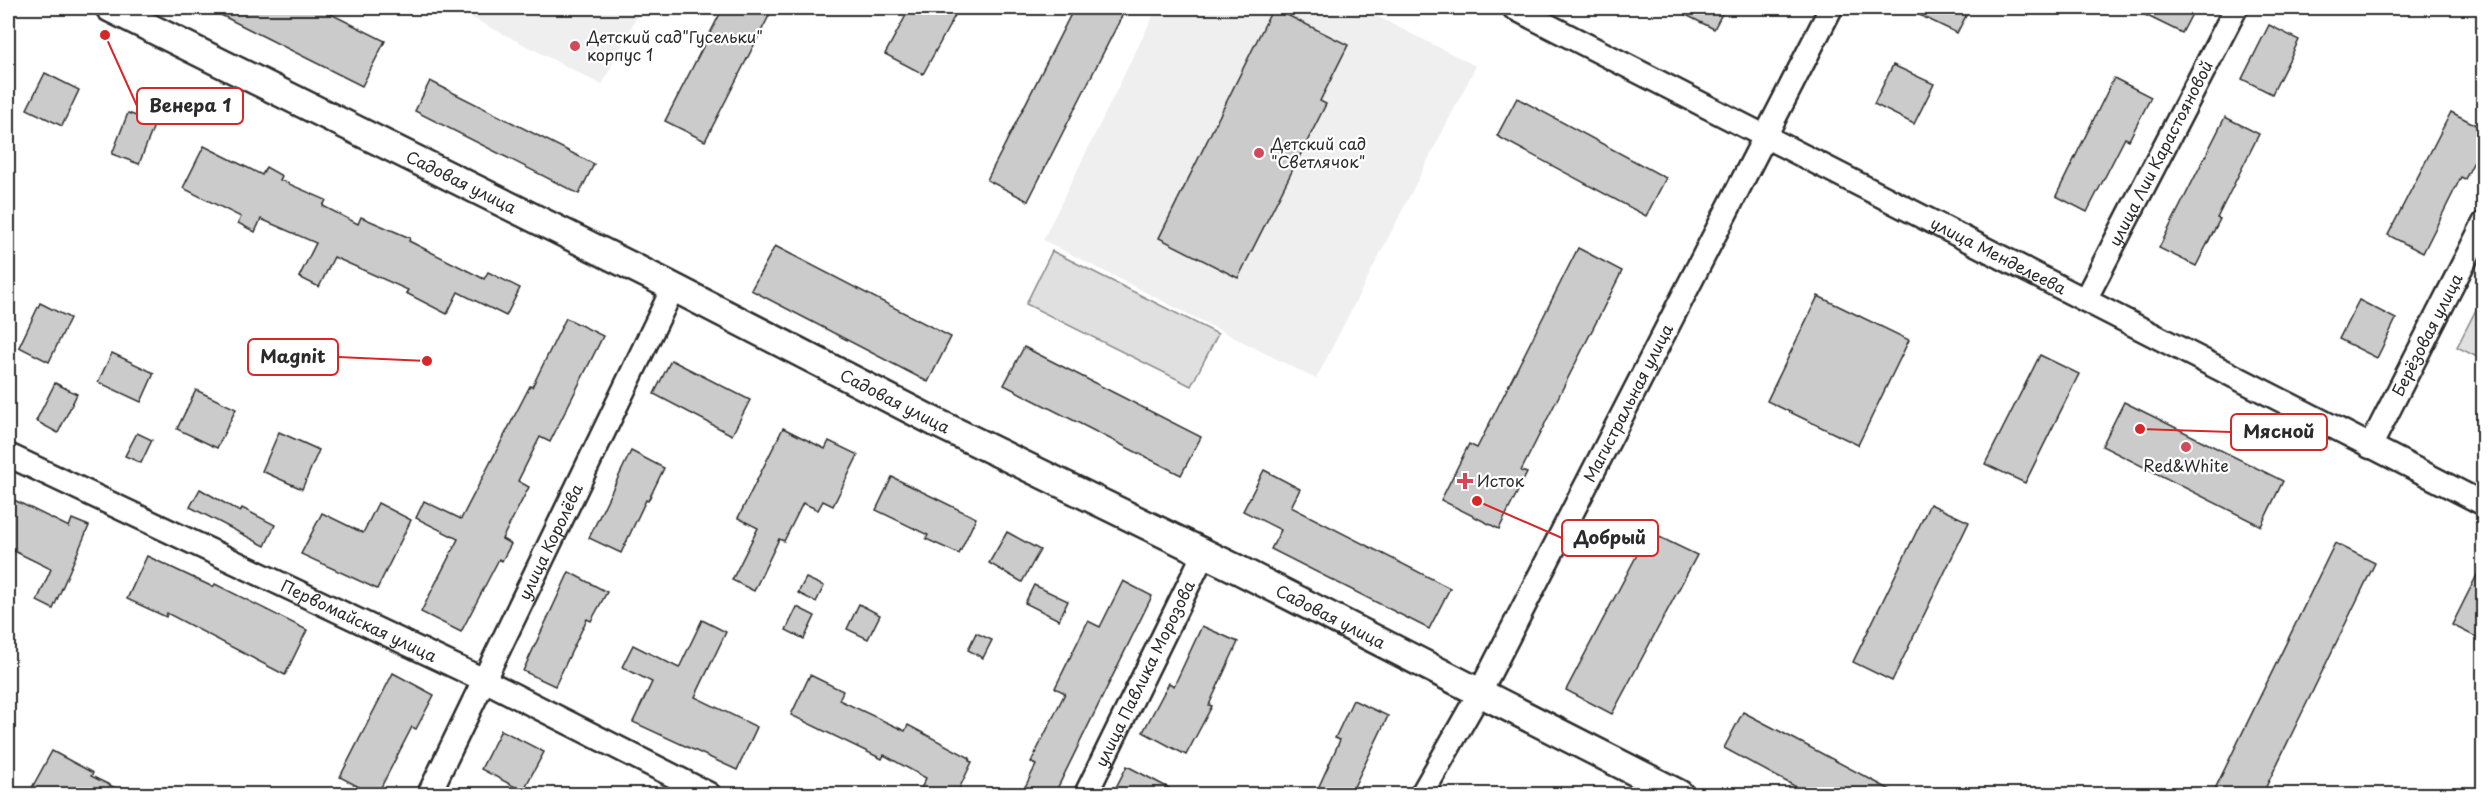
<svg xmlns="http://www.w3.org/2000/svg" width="2491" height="802" font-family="'Playpen Sans',sans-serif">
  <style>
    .built { fill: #efefef }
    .green { fill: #e0e0e0; stroke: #868686; stroke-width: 1.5 }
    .building { fill: #cbcbcb; stroke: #2b2b2b; stroke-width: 1.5 }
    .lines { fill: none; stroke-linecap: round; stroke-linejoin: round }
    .minor-casing { stroke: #2b2b2b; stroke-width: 27 }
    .tertiary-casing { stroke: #2b2b2b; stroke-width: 32 }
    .minor { stroke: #fff; stroke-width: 22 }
    .tertiary { stroke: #fff; stroke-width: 27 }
    .poi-dot { fill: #d1495b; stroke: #fff; stroke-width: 2 }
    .labels { text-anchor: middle; stroke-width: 4.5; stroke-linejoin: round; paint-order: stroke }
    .poi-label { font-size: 16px; fill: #2b2b2b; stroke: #fff; text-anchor: start }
    .street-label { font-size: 16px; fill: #2b2b2b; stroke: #fff }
    .leader { fill: none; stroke: #d62828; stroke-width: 2 }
    .callout-dot { fill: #d62828; stroke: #fff; stroke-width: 2 }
    .callout { fill: #fff; stroke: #d62828; stroke-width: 2 }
    .callout-label { font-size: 18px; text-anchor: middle; font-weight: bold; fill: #2b2b2b }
  </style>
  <rect width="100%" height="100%" fill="#fff"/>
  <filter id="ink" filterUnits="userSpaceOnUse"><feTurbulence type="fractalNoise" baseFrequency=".0167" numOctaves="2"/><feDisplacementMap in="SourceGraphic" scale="12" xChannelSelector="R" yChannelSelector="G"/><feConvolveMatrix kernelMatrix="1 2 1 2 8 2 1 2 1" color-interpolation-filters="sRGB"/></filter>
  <g filter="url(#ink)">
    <g class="built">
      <path d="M453,8H641L602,85Z"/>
      <path d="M1157,8H1360L1476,66L1316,379L1043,240Z"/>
    </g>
    <g class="green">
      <path d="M1052,251L1218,334L1191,386L1026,304Z"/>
      <path d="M2483,296V360L2457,347Z"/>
    </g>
    <g class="building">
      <path d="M207,8H319L385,41L362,86Z"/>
      <path d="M723,8H773L705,141L665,121Z"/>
      <path d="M910,8H959L923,74L885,54Z"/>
      <path d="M1074,8H1126L1028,201L987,180Z"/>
      <path d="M1273,8L1348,45L1320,101L1326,104L1238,278L1159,238Z"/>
      <path d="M1672,8H1725L1714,29Z"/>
      <path d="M1905,8H1970L1957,33Z"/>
      <path d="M2131,8H2195L2182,33Z"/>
      <path d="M2269,25L2299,40L2272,94L2242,79Z"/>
      <path d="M1893,65L1934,84L1914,124L1874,104Z"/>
      <path d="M45,73L79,90L62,126L27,109Z"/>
      <path d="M2114,78L2151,97L2129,140L2125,138L2087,212L2056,196Z"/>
      <path d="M430,81L594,164L579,194L415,111Z"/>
      <path d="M1517,98L1666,178L1646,216L1497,136Z"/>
      <path d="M2451,112L2484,129V142L2465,179L2461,177L2423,253L2388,235Z"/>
      <path d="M128,113L155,123L139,164L112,154Z"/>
      <path d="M2225,117L2259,134L2217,218L2220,219L2196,266L2159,248Z"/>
      <path d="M204,146L262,175L266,167L282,176L280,180L326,200L323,206L358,224L361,217L410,238L409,241L484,279L488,272L520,288L506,316L458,292L447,314L406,293L408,290L334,257L319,287L299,277L316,243L261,219L255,232L238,223L241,217L183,188Z"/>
      <path d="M775,246L951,337L928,382L751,290Z"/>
      <path d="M1578,248L1622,271L1521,471L1527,473L1499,529L1441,500L1469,444L1477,448Z"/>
      <path d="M1818,296L1909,340L1858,445L1767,401Z"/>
      <path d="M2359,300L2396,319L2377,358L2339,339Z"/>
      <path d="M40,303L70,318L49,362L19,347Z"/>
      <path d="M566,318L603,336L550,442L540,437L518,481L529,487L502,539L511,544L502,561L499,559L461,632L421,612L458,539L416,518L424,501L461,519L530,386L532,387Z"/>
      <path d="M1024,347L1201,437L1181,475L1004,385Z"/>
      <path d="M112,353L154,373L141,402L98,382Z"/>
      <path d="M2040,355L2079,374L2025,483L1985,464Z"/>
      <path d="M671,360L750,400L732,435L654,394Z"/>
      <path d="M55,383L77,394L58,433L36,421Z"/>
      <path d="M196,390L236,409L217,448L177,429Z"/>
      <path d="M2124,402L2283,481L2261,526L2102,446Z"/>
      <path d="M783,428L825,449L829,441L858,455L833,506L823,501L818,510L803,503L784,541L779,539L754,591L732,580L758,528L738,518Z"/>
      <path d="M279,432L319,450L302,489L262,471Z"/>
      <path d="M137,433L152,440L141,463L125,456Z"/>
      <path d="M631,451L664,468L648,501L646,500L621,553L589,538Z"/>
      <path d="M1264,470L1300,489L1291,507L1450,588L1429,629L1271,549L1281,530L1243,511Z"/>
      <path d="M892,477L976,518L959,554L926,539L928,535L876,510Z"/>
      <path d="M200,489L240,512L242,508L275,525L265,546L190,507Z"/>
      <path d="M8,497L69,527L72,519L89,526L53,609L37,601L51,569L8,548Z"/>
      <path d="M378,503L411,520L377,589L301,554L322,513L363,533Z"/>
      <path d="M1930,504L1969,522L1892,681L1853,662Z"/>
      <path d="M1007,532L1040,550L1022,582L989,563Z"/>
      <path d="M1649,532L1697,555L1612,714L1566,690Z"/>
      <path d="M2335,543L2375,563L2262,795H2212Z"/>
      <path d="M147,556L213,587L215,584L307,630L285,675L167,613L166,617L127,599Z"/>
      <path d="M2484,561V641L2452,625Z"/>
      <path d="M569,572L607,592L591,621L587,619L555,686L523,671Z"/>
      <path d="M806,578L824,586L816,602L798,593Z"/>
      <path d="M1123,581L1152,596L1054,795H1021L1036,765L1031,762L1065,693L1055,688L1088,621L1100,627Z"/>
      <path d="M1034,585L1068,601L1059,620L1025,603Z"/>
      <path d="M859,604L880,615L868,639L847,629Z"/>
      <path d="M797,607L815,616L804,639L786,630Z"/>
      <path d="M702,620L726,632L695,697L757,727L737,770L633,722L652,682L622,667L633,645L679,668Z"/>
      <path d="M1202,626L1238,642L1209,705L1212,706L1186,755L1143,732L1169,683L1174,686Z"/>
      <path d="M976,633L992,640L983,658L968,650Z"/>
      <path d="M393,673L434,695L416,729L412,727L377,795H374L340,777Z"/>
      <path d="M810,675L843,691L839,700L905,731L908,725L970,758L969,761L972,762L956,795H918L926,778L884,755L882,759L791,715Z"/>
      <path d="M1353,700L1388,716L1350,795H1315L1340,740L1335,738Z"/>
      <path d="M1743,712L1783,733L1900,795H1811L1724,748Z"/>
      <path d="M501,730L544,752L523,791L481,769Z"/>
      <path d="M52,751L93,773L91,776L130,795H28Z"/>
      <path d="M1127,766L1182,795H1112Z"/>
    </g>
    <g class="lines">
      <g class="minor-casing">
        <g id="minor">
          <path id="s1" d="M1514,8L2484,504"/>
          <path id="s2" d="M2085,300L2236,8"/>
          <path id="s3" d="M2370,447L2484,223"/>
          <path id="s4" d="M8,455L484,680L709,794"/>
          <path id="s5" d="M429,794L673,288"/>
          <path id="s6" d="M1086,794L1204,553"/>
          <path id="s7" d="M1422,794L1480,692L1831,8"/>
        </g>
      </g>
      <g class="tertiary-casing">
        <g id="tertiary">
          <path id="s8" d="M110,8L665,283L935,422L1239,570L1679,794"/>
        </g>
      </g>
      <use href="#minor" class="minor"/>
      <use href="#tertiary" class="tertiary"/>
    </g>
  </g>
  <g class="poi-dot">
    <circle cx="575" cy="46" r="6"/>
    <circle cx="1259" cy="153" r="6"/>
    <circle cx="2186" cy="447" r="6"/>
    <path d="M1462 472h6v6h6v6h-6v6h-6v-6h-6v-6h6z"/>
  </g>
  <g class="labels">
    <g class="poi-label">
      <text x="587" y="43">Детский сад"Гусельки"<tspan x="587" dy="18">корпус 1</tspan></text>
      <text x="1271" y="150">Детский сад<tspan x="1271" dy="18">"Светлячок"</tspan></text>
      <text x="2186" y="472" text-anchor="middle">Red&amp;White</text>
      <text x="1477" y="487">Исток</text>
    </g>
    <g class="street-label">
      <text dy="6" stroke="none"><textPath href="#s2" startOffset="165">улица Лии Карастояновой</textPath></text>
      <text dy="6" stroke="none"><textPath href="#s8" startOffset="392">Садовая улица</textPath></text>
      <text dy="6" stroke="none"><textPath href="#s1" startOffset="544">улица Менделеева</textPath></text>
      <text dy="6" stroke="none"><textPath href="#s3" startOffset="126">Берёзовая улица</textPath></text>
      <text dy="6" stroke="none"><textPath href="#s8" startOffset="878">Садовая улица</textPath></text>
      <text dy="6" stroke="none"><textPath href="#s7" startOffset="442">Магистральная улица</textPath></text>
      <text dy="6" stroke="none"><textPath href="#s5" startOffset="280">улица Королёва</textPath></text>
      <text dy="6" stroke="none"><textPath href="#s8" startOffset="1364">Садовая улица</textPath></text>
      <text dy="6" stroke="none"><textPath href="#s4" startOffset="388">Первомайская улица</textPath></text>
      <text dy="6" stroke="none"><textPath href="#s6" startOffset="134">улица Павлика Морозова</textPath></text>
    </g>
  </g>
  <path class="leader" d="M105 35L137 106M427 361L338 357M2140 429L2231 432M1477 501L1562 538"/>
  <g class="callout-dot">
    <circle cx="105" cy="35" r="6"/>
    <circle cx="427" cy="361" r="6"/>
    <circle cx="2140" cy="429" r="6"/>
    <circle cx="1477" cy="501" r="6"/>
  </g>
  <g class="callout">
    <rect x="137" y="88" width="106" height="36" rx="6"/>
    <rect x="248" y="339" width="90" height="36" rx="6"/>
    <rect x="2231" y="414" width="96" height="36" rx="6"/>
    <rect x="1562" y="520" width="96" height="36" rx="6"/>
  </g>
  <g class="callout-label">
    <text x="190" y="112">Венера 1</text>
    <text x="293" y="363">Magnit</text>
    <text x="2279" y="438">Мясной</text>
    <text x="1610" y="544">Добрый</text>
  </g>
  <rect width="2491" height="802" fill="none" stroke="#fff" stroke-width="30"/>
  <rect x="15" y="15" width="2461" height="772" fill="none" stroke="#2b2b2b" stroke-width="2" filter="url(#ink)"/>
</svg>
